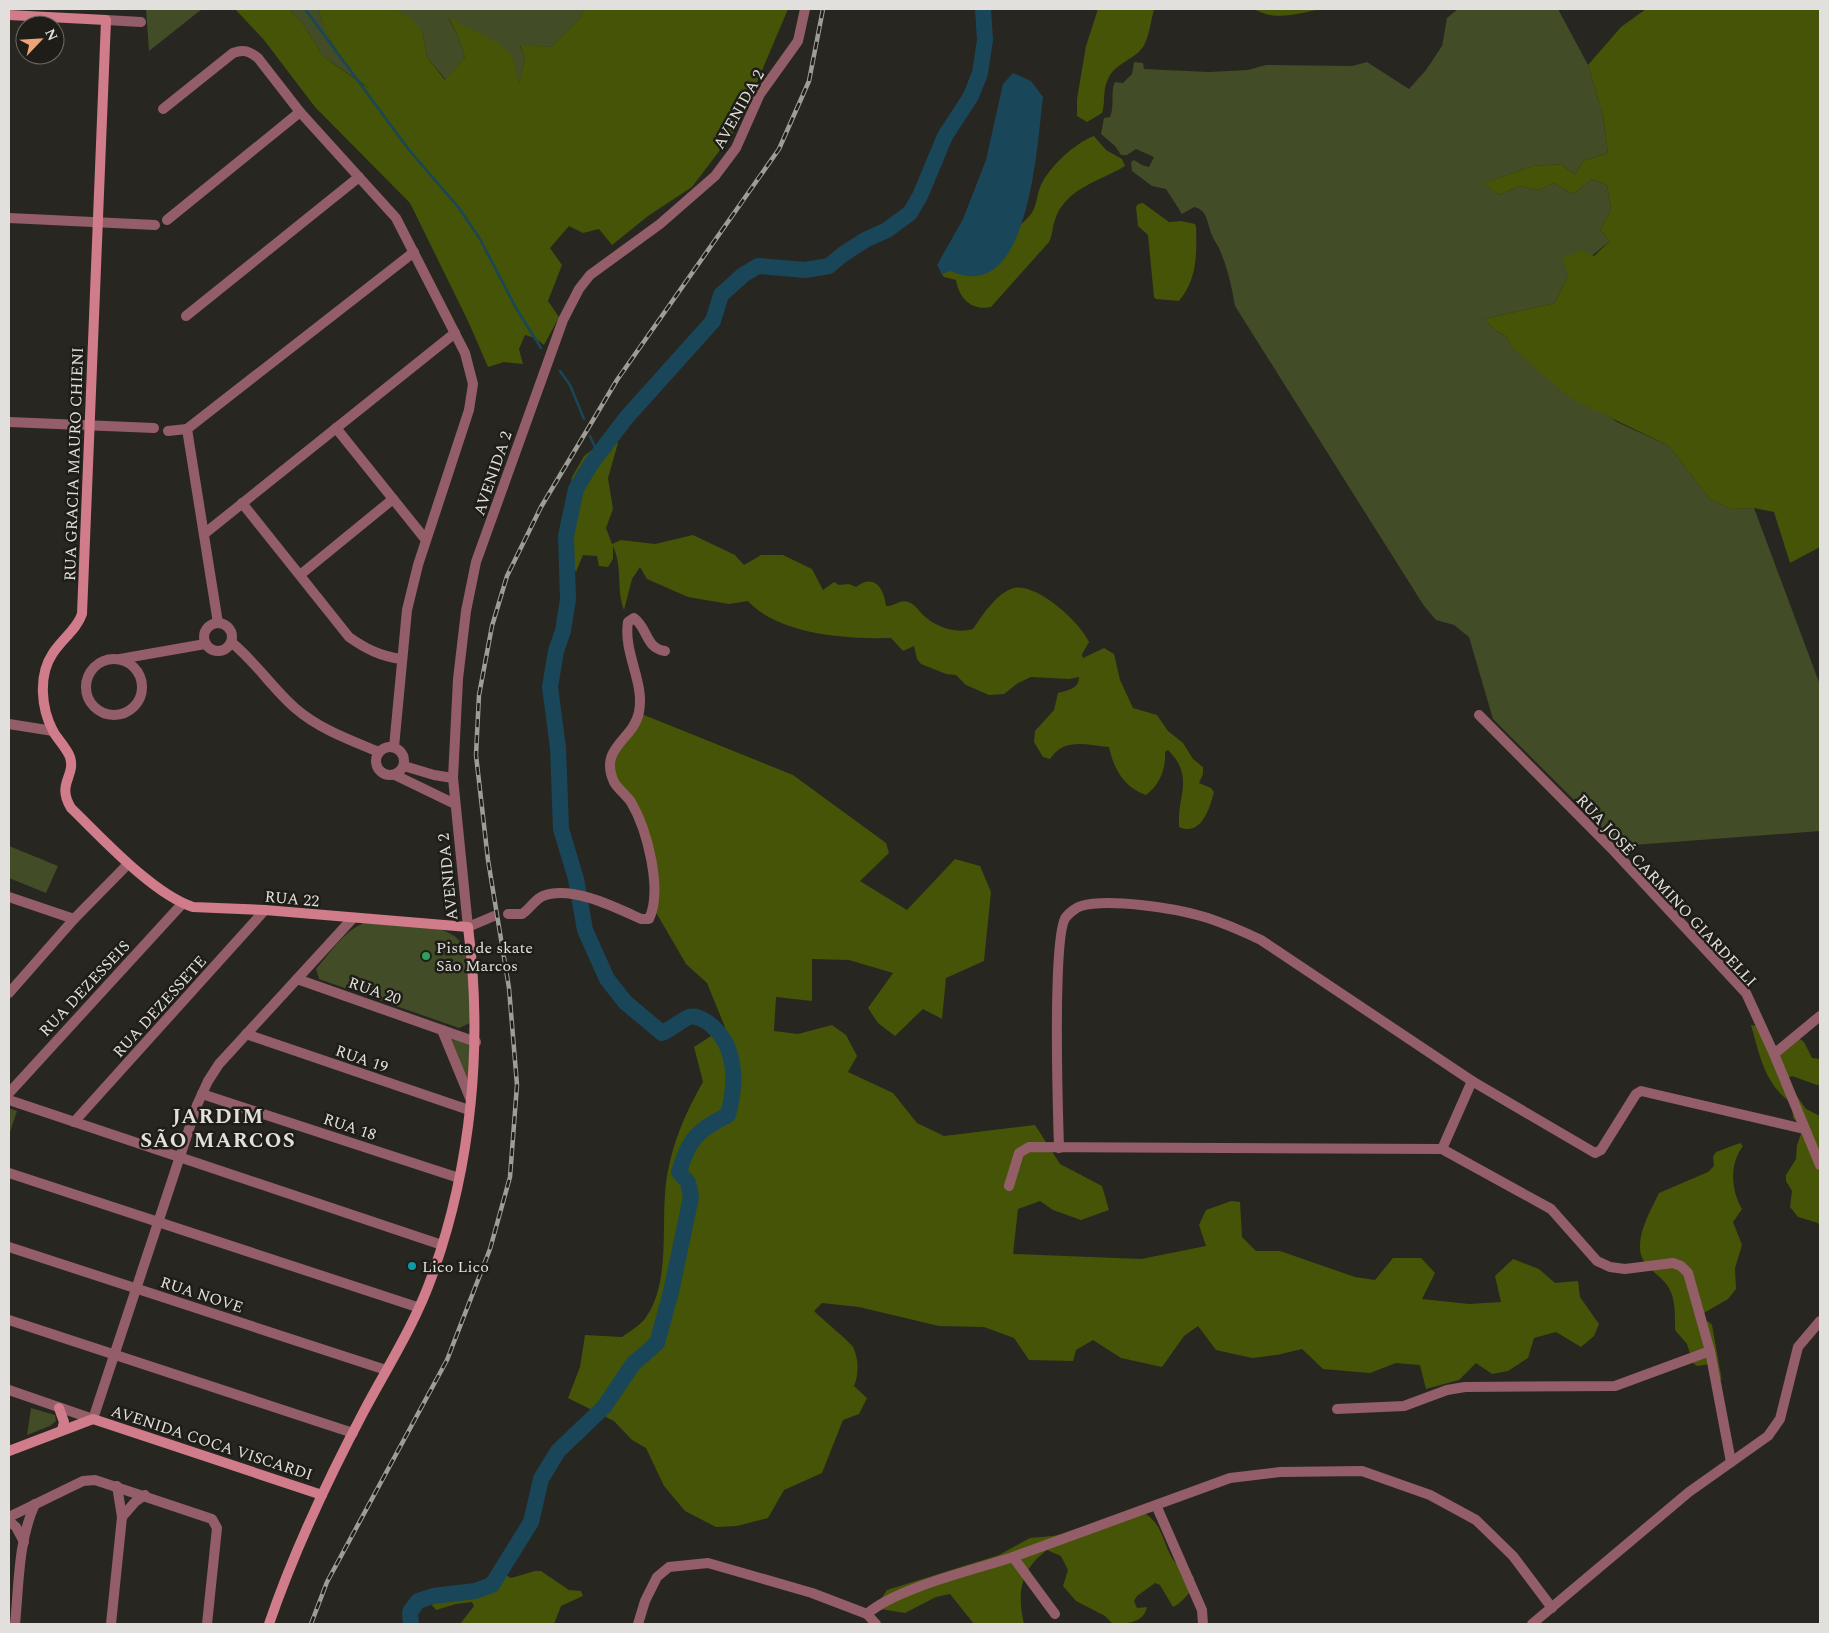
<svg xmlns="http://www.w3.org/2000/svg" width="1829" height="1633" font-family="Spectral,serif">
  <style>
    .green { fill: #424c26 }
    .forest { fill: #455406 }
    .water { fill: #194759 }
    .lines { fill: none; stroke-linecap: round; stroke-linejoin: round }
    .stream { stroke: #194759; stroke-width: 2.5 }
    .river { stroke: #194759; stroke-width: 16 }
    .street { stroke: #935e67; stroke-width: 10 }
    .secondary { stroke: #d07c8b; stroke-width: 10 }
    .rail-casing { stroke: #9f9d98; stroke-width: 4.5 }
    .rail { stroke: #1f1d17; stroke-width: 2.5; stroke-dasharray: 8; stroke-linecap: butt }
    .leisure-dot { fill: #2e9e5b; stroke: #1f1d17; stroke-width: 2 }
    .culture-dot { fill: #0f9aa8; stroke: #1f1d17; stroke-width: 2 }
    .labels { text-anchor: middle; stroke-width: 5; stroke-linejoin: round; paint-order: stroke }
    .street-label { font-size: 16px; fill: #e2e0dc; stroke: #1f1d17 }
    .poi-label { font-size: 16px; fill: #e2e0dc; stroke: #1f1d17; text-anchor: start }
    .district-label { font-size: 21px; font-weight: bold; letter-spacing: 1px; fill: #e2e0dc; stroke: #1f1d17 }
  </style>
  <rect width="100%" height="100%" fill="#282620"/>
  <g class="green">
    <path d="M146,9H202L149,51Z"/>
    <path d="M289,9H318C331,47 344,63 372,90L323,56L303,24Z"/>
    <path d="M394,9H584L579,19L551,47L520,46L525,59L519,84L448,18L458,36L465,57L446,80L427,57L423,35Z"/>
    <path d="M1458,9H1558L1588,65L1603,116L1608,153L1583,161L1575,175L1561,164L1533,166L1485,183L1499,195L1519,186L1539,190L1553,183L1573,194L1592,179L1607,185L1611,209L1600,230L1610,241L1568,275L1555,303L1484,319L1495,330L1506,336L1511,347L1617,422L1669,446L1709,498L1731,509L1754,508L1820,685V831L1620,846L1493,719L1469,637L1454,625L1436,620L1424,606L1235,306C1232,288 1228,270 1221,253C1219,246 1214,241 1212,235C1207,224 1208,210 1194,207L1182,214L1166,189L1152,186L1132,171L1131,162L1134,160L1142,165L1149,167L1154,157L1136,149L1127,155H1121L1115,146L1101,134L1104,118L1110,117C1115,105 1110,91 1115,82L1123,83L1132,74L1134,62L1143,63L1144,69L1209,72L1248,70L1266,65L1352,66L1367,62L1409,89L1426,70L1442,46L1447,18Z"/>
    <path d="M9,846L58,866L46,893L9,878Z"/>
    <path d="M364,923C393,925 454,918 466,951L471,1014L470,1023L459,1028L319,979L316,969C330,953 344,931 364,923Z"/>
    <path d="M448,1036L470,1043L468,1085Z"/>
    <path d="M9,1108L17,1111L9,1135Z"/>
    <path d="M31,1408L55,1415L56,1421L50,1426L27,1435Z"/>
  </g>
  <g class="forest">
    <path d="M235,9H289L303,24L323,56L368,88L346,66L326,32L318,9H394L414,20L423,35L427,57L445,80L465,57L458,36L448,17L496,42L512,55L519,83L525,59L520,45L551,47L579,19L584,9H788L739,125L692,187L648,216L612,245L599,229L583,233L569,226L550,248L562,265L548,301L559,317L544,345L535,338L525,335L519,349L523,364L504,362L488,367L468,321L410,203L315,107L264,40Z"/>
    <path d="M1098,9H1154C1151,20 1149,38 1143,47C1134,60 1115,63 1108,79C1102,91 1106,101 1102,113L1087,122L1077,116V99L1086,46Z"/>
    <path d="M1254,9H1322C1299,13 1276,22 1254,9Z"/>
    <path d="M1646,9H1820V547L1790,563L1774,512L1754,508L1731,509L1709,498L1669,446L1570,398L1511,347L1506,336L1495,330L1484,319L1555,303L1568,275L1562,258L1581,250L1594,256L1610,241L1600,230L1611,209L1607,185L1592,179L1573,194L1553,183L1539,190L1519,186L1499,195L1484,183L1533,166L1561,164L1575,175L1583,161L1608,153L1603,116L1588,65L1621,27Z"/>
    <path d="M1094,136L1106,150L1122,159L1125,166C1101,181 1065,188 1055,220C1052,227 1053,234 1049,242L991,307C972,311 959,299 956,280L944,277L941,273C967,258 1014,236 1031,214C1037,206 1037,193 1041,185C1050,166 1075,143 1094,136Z"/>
    <path d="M1143,203L1169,222L1181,221L1195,224L1196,227C1197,255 1197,279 1179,301L1156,299L1154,297L1148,235L1138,226L1136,207L1138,204Z"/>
    <path d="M610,436L616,438L618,443L608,478L613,509L606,528L612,544L621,540L655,544L693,535L735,555L744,565L761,555H783L812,569L823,590L834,582L839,585L849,584L856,587C874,573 884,588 886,606C894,607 900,599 908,602C915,604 918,610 923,615C936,627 955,634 973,629C982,616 997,592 1014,588C1037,583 1080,622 1089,642L1082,654L1083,658L1104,648L1114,654L1120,680L1133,708L1157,715L1168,731L1183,743L1193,759L1203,767V774L1199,783L1211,788L1214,792C1210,807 1202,837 1179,827C1177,795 1195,777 1168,750L1165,752C1166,768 1160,785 1146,795C1124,787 1114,770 1109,747C1087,745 1064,737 1050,759L1043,757L1034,742L1035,731L1054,710L1058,693C1068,690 1079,689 1079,677L1069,679L1031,677L1018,683L1004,694L989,695L966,685L956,675L946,674L921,664L917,659L914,646L903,651L891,638C848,639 779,635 748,601L729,604L688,597L647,579L640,567L632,579L624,610C616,589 623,568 613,546V559L608,567L599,566L597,556L583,555L576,572L568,558L563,531L572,477L584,456Z"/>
    <path d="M639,713L793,775L886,843L889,853L860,881L907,910L955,859L980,866L991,892L984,961L946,978L942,1019L923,1009L895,1036L878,1023L868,1008L893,973L849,960L812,959V1001L776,997L774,1031L798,1034L832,1025L846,1035L857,1056L848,1072L893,1093L917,1123L944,1136L1035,1125L1060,1164L1102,1186L1109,1210L1081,1220L1053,1210L1040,1201L1018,1209L1013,1254L1141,1259L1206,1246L1199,1225L1206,1210L1231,1201L1240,1202L1242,1237L1256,1251H1280L1355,1277L1375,1280L1393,1258H1421L1435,1273L1422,1299L1469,1304L1501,1302L1495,1276L1513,1259L1539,1269L1555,1283L1578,1281L1580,1297L1599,1324L1594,1336L1581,1347L1556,1332L1534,1338L1528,1358L1508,1371L1492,1374L1476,1363L1459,1380L1426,1389L1420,1365L1396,1363L1370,1373L1323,1369L1302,1349L1277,1355L1252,1358L1216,1350L1198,1326L1184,1336L1162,1367L1121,1358L1093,1340L1076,1350L1073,1361L1029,1360L1014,1338L984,1327L939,1326L859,1307L822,1303L814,1311C822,1319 850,1342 853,1347C859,1359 859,1374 854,1386L867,1398L859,1414L843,1420L822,1473L784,1490L768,1518L737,1526L716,1527L685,1511L664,1486L646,1448L632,1440L614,1421L568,1398L580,1367L585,1335L622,1337C630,1331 641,1325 646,1317C669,1285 662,1231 665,1194C668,1153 683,1117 703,1082L694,1047L725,1027L707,983L686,964L654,909L655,884L631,802L614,782L609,762Z"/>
    <path d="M1751,1025L1757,1026L1780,1050L1797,1037L1804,1042L1812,1058L1820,1059V1086L1792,1076L1788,1078L1787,1082L1806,1109L1820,1116V1228L1818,1223L1798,1217L1790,1207L1792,1191L1786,1181V1175L1796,1159L1797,1145L1803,1128L1793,1118L1792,1103C1765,1086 1759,1053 1751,1025Z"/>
    <path d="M1740,1143L1743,1146C1729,1164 1731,1190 1742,1209L1733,1222L1742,1245L1735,1268L1736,1289L1728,1299L1702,1314V1325L1708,1321L1712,1325L1722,1381L1711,1364L1697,1366L1693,1363L1687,1344L1675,1330C1675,1316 1676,1297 1667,1285C1658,1273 1640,1265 1640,1248C1639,1230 1651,1210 1659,1193L1708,1172L1714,1166L1713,1157L1716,1152Z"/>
    <path d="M1146,1514C1162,1525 1163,1542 1172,1558C1177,1566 1187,1572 1194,1577C1195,1589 1183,1602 1173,1607L1160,1585L1155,1583L1137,1596L1134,1601L1137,1608L1147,1607C1144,1623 1126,1624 1113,1624L1105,1616L1076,1601L1063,1586L1068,1570L1061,1556L1047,1550C1020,1570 1017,1594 1024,1624H974L950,1594L936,1597L905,1613L880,1609L881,1599L887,1590L999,1555L1030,1538L1053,1536Z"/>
    <path d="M499,1571L511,1578L535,1571H541L569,1590L581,1591L583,1596L561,1606L554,1624H460L474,1606L472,1602L456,1604L436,1610L430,1603L437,1597L470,1588Z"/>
  </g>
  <path class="water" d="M1013,73L1031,81L1043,97C1037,142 1030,308 951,271L942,274L937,265L963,219L986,160L1003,84Z"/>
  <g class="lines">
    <g class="stream">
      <path d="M305,9L409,150L459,208L480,239L516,308L541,348"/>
      <path d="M560,371L570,385L584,419"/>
      <path d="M590,436L598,454"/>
    </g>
    <path class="river" d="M411,1624L410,1612L418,1601L433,1596L475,1591L492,1585L531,1522L541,1479L558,1451L604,1407L633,1364L657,1343L671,1292L691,1197L688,1182L679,1172C689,1138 698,1130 728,1115C737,1082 737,1043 707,1022C702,1019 696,1015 689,1017C682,1020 671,1029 662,1033L625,1002L607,979L585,930L576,879L561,829L558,748L550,687L556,651L563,631L568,599L566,536L576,489L591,464L626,418L713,321L721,295L743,275L758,266L805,270L829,266L842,255L865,240L887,230L910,213L920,196L945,136L971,96L980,73L985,40L983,9"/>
    <g class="street">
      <path d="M106,20L141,22"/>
      <path d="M163,109L233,53C244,49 249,51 258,58L300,112L396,218L465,353L473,384L469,410L418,565L407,610L394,747"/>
      <path d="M9,218L155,225"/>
      <path d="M167,220L300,112"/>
      <path d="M186,316L359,177"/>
      <path d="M9,422L154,428"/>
      <path d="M336,428L426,540"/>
      <path d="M187,429L218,623"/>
      <path d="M168,431L187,429L414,252"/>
      <path d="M242,503L349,637C366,649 380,656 401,659"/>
      <path d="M204,534L455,333"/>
      <path d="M300,575L393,499"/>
      <circle cx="218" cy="637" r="14"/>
      <path d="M231,642C255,661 272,688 295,708C319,729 350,740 379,752"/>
      <path d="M120,659L205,644"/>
      <circle cx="114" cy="687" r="28"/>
      <path d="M1479,715L1614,851L1746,993L1774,1054L1820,1165"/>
      <path d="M9,724L53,731"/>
      <circle cx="390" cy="761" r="14"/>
      <path d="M404,766L434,775L453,778"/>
      <path d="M395,775L455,804"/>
      <path d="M9,897L74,919"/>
      <path d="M508,914H522C530,909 535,899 543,896C571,885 615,907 641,919H649C663,890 647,829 631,802C626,795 618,789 614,782C598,747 634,740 639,712C645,682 623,653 628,622L634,618C648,628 645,648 665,651"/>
      <path d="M494,916L468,927L453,778L458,679L466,611L476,562L563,320L579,289L590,275L660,224L715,176L736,148L760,94L798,41L805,9"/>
      <path d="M297,979L442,1030"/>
      <path d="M9,993L74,919L128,864"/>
      <path d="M246,1034L469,1110"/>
      <path d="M1774,1054L1820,1016"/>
      <path d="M1472,1081L1595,1153L1601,1150L1636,1094L1641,1091L1804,1129"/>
      <path d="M9,1093L182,904"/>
      <path d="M202,1094L459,1178"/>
      <path d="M470,1098L442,1030L476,1042"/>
      <path d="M9,1100L442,1245"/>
      <path d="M74,1122L265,910"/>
      <path d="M1059,1148C1058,1115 1052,934 1066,917C1069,913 1077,907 1081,906C1109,898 1173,908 1201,916C1222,922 1242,931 1261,940L1472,1081L1442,1149"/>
      <path d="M9,1173L417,1307"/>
      <path d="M1009,1186L1019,1153L1029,1147L1442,1149L1551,1209L1597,1261L1610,1267L1625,1269L1673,1263L1681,1266L1688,1273L1710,1351L1731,1462"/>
      <path d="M9,1247L386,1370"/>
      <path d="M9,1320L353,1433"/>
      <path d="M9,1390L93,1419L197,1105L208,1081L219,1064L353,918"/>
      <path d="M1337,1409L1404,1406L1447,1390L1465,1387L1615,1386L1710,1351"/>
      <path d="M1156,1505L1202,1610L1203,1624"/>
      <path d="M9,1517L83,1481L95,1480L212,1519L217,1528L207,1624"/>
      <path d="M122,1517L135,1502L145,1495"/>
      <path d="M9,1521L16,1527L24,1542"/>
      <path d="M1013,1557L1230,1478L1280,1472L1362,1471L1430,1495L1476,1520L1513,1556L1552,1608"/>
      <path d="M867,1614C896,1588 974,1570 1013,1557L1055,1614"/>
      <path d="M15,1624C19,1585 18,1541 35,1504"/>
      <path d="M111,1624L122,1517L117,1486"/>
      <path d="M638,1624L645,1601L657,1577L669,1567L708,1563L812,1593L867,1614L876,1624"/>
      <path d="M1532,1624L1689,1492L1768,1436L1780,1419L1798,1347L1820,1321"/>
    </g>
    <g class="secondary">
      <path d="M9,15L106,20L82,614C77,629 62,639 53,653C38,675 41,708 53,731C58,740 66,747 70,757C76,777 56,783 71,808C102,838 153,894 193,907L265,910L468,927C483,1043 472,1165 432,1276C416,1322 387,1368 364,1411C328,1479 294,1551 269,1624"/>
      <path d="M59,1408L64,1422L62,1430"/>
      <path d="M9,1451L93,1419L322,1495"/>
    </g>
    <g class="rail-casing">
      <path id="rail" d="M311,1624L327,1582L447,1360L490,1249L510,1177L517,1085L509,988L488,860L476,755L479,695L492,626L507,576L541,507L617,380L779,149L809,81L823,9"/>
    </g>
    <use href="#rail" class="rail"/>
  </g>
  <circle class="leisure-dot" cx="426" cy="956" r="5"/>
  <circle class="culture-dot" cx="412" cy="1266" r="5"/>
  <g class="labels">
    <g class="street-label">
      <text transform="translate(738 109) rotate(-61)" y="6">AVENIDA 2</text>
      <text transform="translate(73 464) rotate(-88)" y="6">RUA GRACIA MAURO CHIENI</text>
      <text transform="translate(492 473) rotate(-71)" y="6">AVENIDA 2</text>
      <text transform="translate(447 877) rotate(-96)" y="6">AVENIDA 2</text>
      <text transform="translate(1667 890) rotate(47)" y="6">RUA JOSÉ CARMINO GIARDELLI</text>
      <text transform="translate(292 898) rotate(5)" y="6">RUA 22</text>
      <text transform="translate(84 988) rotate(-47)" y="6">RUA DEZESSEIS</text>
      <text transform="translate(375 990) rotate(19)" y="6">RUA 20</text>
      <text transform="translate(159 1006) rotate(-48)" y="6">RUA DEZESSETE</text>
      <text transform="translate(362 1058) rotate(19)" y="6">RUA 19</text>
      <text transform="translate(350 1126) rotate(18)" y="6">RUA 18</text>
      <text transform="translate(202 1294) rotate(18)" y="6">RUA NOVE</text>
      <text transform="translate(212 1442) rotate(18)" y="6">AVENIDA COCA VISCARDI</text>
    </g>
    <g class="poi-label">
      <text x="436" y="953">Pista de skate<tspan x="436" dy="18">São Marcos</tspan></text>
      <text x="422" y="1272">Lico Lico</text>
    </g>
    <g class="district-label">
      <text x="218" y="1123">JARDIM<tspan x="218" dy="24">SÃO MARCOS</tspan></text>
    </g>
  </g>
  <rect width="1829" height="1633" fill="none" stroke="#e2e0dc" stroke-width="20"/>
  <g transform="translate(40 40) rotate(65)"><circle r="24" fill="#1f1d17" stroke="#6d6b66"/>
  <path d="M0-4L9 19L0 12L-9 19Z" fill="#efa377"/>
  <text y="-8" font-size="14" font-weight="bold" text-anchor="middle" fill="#e2e0dc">N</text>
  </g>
</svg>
